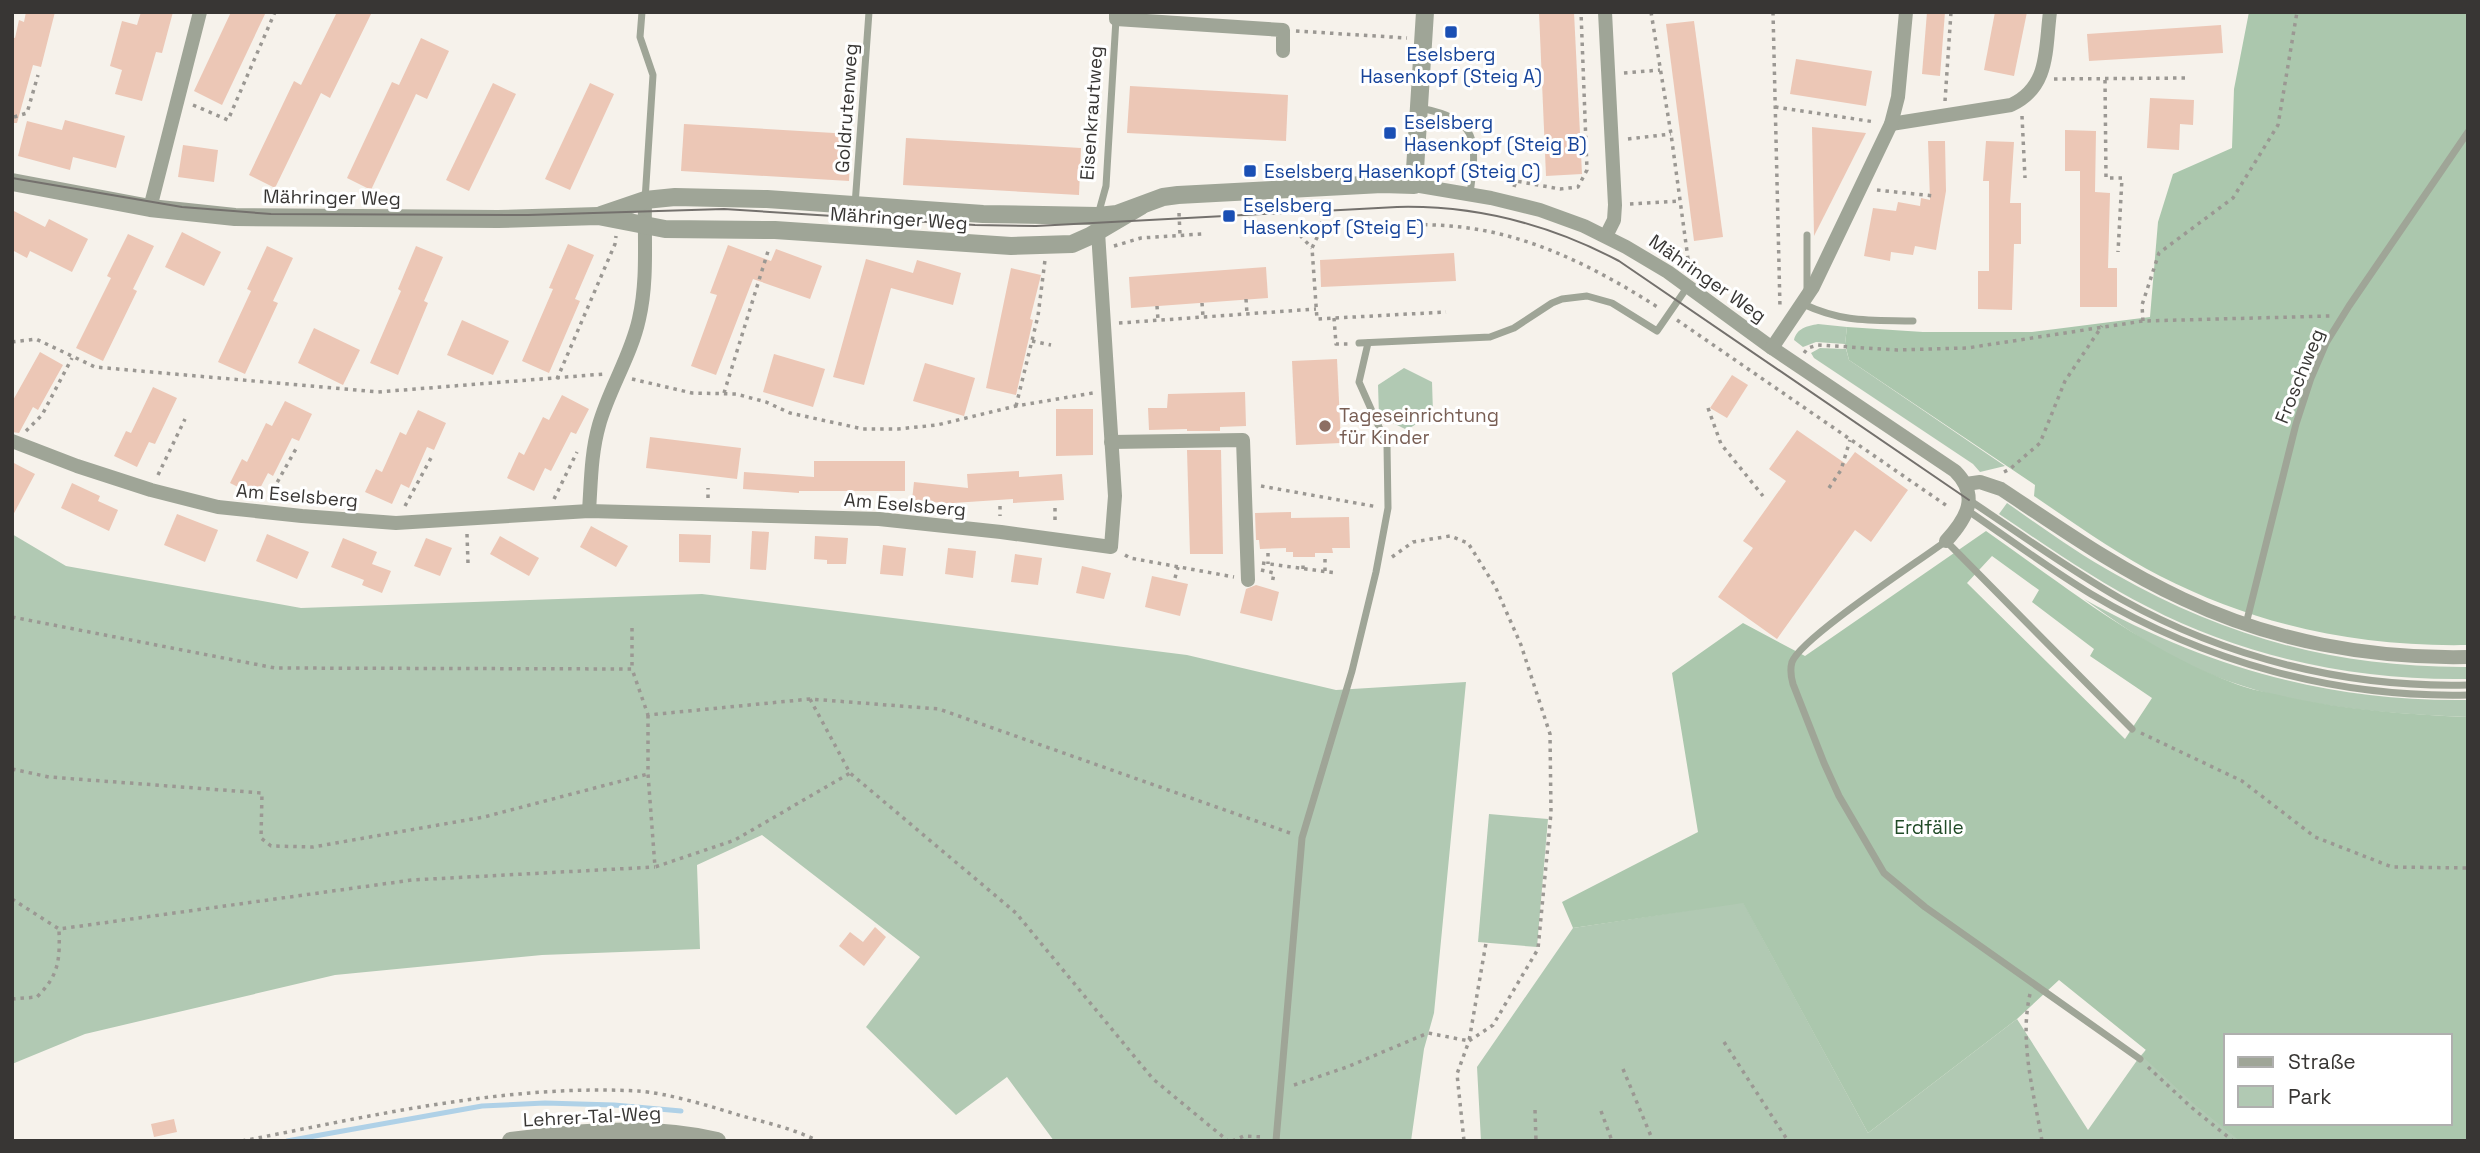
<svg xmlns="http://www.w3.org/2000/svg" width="2480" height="1153" font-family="'Space Grotesk',sans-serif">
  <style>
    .green { fill: #b1c9b3 }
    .forest { fill: #abc7ad; fill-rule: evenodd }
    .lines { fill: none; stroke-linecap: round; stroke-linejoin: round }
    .stream { stroke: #afd1e7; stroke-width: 5 }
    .building { fill: #ecc7b6 }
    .path { stroke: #9b9893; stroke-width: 3.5; stroke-dasharray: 3.5 5; stroke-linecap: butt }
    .service { stroke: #9fa597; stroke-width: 7 }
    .minor { stroke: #9fa597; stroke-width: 14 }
    .tertiary { stroke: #9fa597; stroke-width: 18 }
    .tram { stroke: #74716d; stroke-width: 2 }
    .transit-dot { fill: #1a4fb4; stroke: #fff; stroke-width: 2.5 }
    .education-dot { fill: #8d6e63; stroke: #fff; stroke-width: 2.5 }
    .labels { text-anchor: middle; stroke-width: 6; stroke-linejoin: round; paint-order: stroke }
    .transit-label { font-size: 19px; fill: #164399; stroke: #fff; text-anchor: start }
    .street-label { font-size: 19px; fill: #383634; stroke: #fff }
    .education-label { font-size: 19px; fill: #785e54; stroke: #fff; text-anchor: start }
    .park-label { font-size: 19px; fill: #204b27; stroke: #fff }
  </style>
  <rect width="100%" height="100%" fill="#f6f2eb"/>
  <g class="green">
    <path d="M1818,324L1847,327L1845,344L1816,342L1803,347L1794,340C1797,328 1807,326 1818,324Z"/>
    <path d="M1820,348L1846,349L1849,360L2005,466L1980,472L1973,464L1814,358L1811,353Z"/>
    <path d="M1404,368L1432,382L1433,413L1407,430L1379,416L1378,385Z"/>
    <path d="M2007,503C2043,528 2077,553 2115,574C2227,638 2339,668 2468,667V679C2358,681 2246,658 2148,607C2096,581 2048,547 1999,514Z"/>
    <path d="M12,534L66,566L301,608L702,594L1187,655L1336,690L1466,682L1434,1013L1424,1049L1411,1141H1054L1007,1077L956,1115L866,1027L920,957L762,835L697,865L700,949L542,955L335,975L85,1034L12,1064Z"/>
    <path d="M2084,599C2206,667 2328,702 2468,700V717C2367,713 2260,705 2170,655C2140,639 2112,619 2084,599Z"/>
    <path d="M1489,814L1548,819L1537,947L1478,942Z"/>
    <path d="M1743,902L1868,1133L2017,1019L2088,1130L2138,1059L2163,1030L2226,1123L2468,1141H1481L1477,1067L1573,928Z"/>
  </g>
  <g class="forest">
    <path d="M2249,12H2468V645C2358,647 2258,626 2160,576C2116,553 2075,524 2034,496L2035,485L1849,360L1845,344L1847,327L1923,332H2032L2150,317L2158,222L2173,174L2232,148L2234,89Z"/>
    <path d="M1986,531C2066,587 2144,650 2236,684C2251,690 2267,692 2283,696C2344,710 2405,714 2468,717V1141H2240L2194,1104L2142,1056L2146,1050L2059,980L2017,1019L1868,1133L1743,903L1573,928L1562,902L1698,832L1672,673L1743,623L1805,656ZM1992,556L2039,590L2032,602L2094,649L2090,656L2152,698L2125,739L1967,583ZM2226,1036H2450V1123H2226Z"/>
  </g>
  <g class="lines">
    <path class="stream" d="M287,1141L482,1106L545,1103L614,1105L681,1111"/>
  </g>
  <g class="building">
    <path d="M26,12H55L41,67L33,65L17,123H12V37L15,38L19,20L24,22Z"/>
    <path d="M141,12H173L162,53L156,52L142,101L115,94L122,70L110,66L122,21L137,25Z"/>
    <path d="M231,12H266L222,105L194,91Z"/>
    <path d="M337,12H372L330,98L321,93L275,188L249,175L294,81L301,85Z"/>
    <path d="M1539,12H1574L1582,174L1546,176Z"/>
    <path d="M1927,12H1945L1940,76L1922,74Z"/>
    <path d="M1995,12H2027L2014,76L1984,70Z"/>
    <path d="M1694,21L1723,237L1694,241L1666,24Z"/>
    <path d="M2221,25L2223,53L2089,61L2087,34Z"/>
    <path d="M421,38L449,51L427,99L416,94L371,190L347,178L392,82L399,85Z"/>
    <path d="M1796,59L1872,71L1866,106L1790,94Z"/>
    <path d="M493,83L516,94L469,191L446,180Z"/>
    <path d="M590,83L614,94L570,190L545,179Z"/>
    <path d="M1130,86L1288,95L1286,141L1127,133Z"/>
    <path d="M2150,98L2194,100L2193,125L2180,124L2179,150L2147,148Z"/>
    <path d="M65,120L125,136L116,168L73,157L70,170L18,156L27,121L62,130Z"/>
    <path d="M684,124L851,134L849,181L681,171Z"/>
    <path d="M1812,127L1866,133L1814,236Z"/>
    <path d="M2065,130L2096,131L2095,192L2110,193L2108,268H2117V307H2080V171H2065Z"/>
    <path d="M906,138L1081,148L1079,195L903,185Z"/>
    <path d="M1928,141H1945L1946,191L1936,250L1915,246L1913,255L1891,252L1890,261L1864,256L1873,208L1896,211L1898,202L1920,206L1921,198L1930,200Z"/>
    <path d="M1986,141L2014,142L2010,203H2021V244H2014L2012,310L1978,309V271H1989V181H1983Z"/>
    <path d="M183,145L218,150L214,182L178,177Z"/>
    <path d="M12,210L45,227L49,219L88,239L72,272L30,251L27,258L12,250Z"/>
    <path d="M182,232L221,252L204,286L165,267Z"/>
    <path d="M128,234L154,246L133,289L137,291L103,361L76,348L111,278L107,276Z"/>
    <path d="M568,244L594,255L575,299L580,301L549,373L522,361L553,289L549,288Z"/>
    <path d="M728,245L771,261L776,249L822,266L810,299L753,279L716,375L691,366L717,295L710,293Z"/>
    <path d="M267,246L293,258L273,301L278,303L245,374L218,362L251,291L247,289Z"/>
    <path d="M416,246L443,257L424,301L428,303L398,375L370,363L401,291L398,289Z"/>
    <path d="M1454,253L1456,281L1321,287L1320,260Z"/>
    <path d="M866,259L913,273L917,260L961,273L953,305L891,288L864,385L833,377Z"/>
    <path d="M1266,267L1268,298L1131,308L1129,277Z"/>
    <path d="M1011,268L1041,275L1030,319L1033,320L1016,395L986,388Z"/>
    <path d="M462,320L509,341L493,375L447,355Z"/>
    <path d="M314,328L360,350L343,385L298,363Z"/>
    <path d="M40,352L63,365L38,410L33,407L19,433L12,432V402Z"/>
    <path d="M774,354L825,369L813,407L763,392Z"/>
    <path d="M1337,359L1341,443L1296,445L1292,361Z"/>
    <path d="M925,363L975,378L964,416L913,401Z"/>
    <path d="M1732,375L1748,385L1727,418L1710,408Z"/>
    <path d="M153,387L177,398L155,444L149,442L137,467L114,456L126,431L131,433Z"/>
    <path d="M1245,392L1246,426L1220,427V431H1187V429L1149,430L1148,408H1167L1168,394Z"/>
    <path d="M562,395L589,409L576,434L571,432L551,471L545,468L534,491L507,478L519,452L524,455L543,417L549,420Z"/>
    <path d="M285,401L312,414L299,441L292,438L273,476L268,473L256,496L230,483L242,459L247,462L266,423L272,426Z"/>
    <path d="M1056,409H1093V455L1056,456Z"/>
    <path d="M418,410L446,423L434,450L427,447L409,488L401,484L392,504L365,492L376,469L382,472L400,432L406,435Z"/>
    <path d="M1797,430L1846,464L1855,452L1908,490L1871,542L1855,530L1777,639L1718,597L1753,548L1743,541L1786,481L1769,469Z"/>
    <path d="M650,437L741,448L737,479L646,468Z"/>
    <path d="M1187,450H1221L1223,554H1190Z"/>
    <path d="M814,461H905V491H799V493L743,489L744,472L814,477Z"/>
    <path d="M12,462L35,474L12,517Z"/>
    <path d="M1019,471V477L1062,474L1064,500L1013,503V499L953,503V504L912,500L914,482L968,488L967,474Z"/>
    <path d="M72,483L100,496L98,501L118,510L109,531L61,508Z"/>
    <path d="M1291,512V518L1349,517L1350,548H1332L1333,553H1315V557H1293V552H1286V548L1260,549L1259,540H1256L1255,513Z"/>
    <path d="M177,514L218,530L205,562L164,545Z"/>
    <path d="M591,526L628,546L616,567L580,547Z"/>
    <path d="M752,531L769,532L766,570L750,569Z"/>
    <path d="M267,534L309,552L297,579L256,561Z"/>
    <path d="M679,534L711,535L710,563L679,562Z"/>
    <path d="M500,536L539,558L529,576L490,554Z"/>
    <path d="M815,536L848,538L846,564H827V560L814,559Z"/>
    <path d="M343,538L377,552L372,564L391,571L382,593L362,585L364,580L331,567Z"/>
    <path d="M426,538L452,548L440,576L414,566Z"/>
    <path d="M883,545L906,548L903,576L880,574Z"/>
    <path d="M948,548L976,551L973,578L945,574Z"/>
    <path d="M1015,554L1042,558L1038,585L1011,582Z"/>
    <path d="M1082,566L1111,573L1104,599L1076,593Z"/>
    <path d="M1152,576L1188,584L1180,616L1145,607Z"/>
    <path d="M1256,585L1279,592L1272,621L1240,613L1246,589Z"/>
    <path d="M875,927L886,937L864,966L839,946L850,932L863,942Z"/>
    <path d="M174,1119L177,1132L154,1137L151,1124Z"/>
  </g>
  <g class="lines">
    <g class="path">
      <path d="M1651,12L1671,134L1689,266"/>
      <path d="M1773,12L1780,308"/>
      <path d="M1296,31L1407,38"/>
      <path d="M1624,73L1660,70"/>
      <path d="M2054,79L2185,78"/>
      <path d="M2105,80L2106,178H2122L2118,252"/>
      <path d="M1945,101L1951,12"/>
      <path d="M193,105L228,120L275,12"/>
      <path d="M1775,107L1875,122"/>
      <path d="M2022,116L2025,178"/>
      <path d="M14,117L27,113L38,75"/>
      <path d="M1628,139L1671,134"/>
      <path d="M1514,187L1516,181L1560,189L1578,187L1587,170L1581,12"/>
      <path d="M1877,190L1934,196"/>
      <path d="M1321,204L1322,227L1312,248L1317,319L1446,312"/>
      <path d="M1630,204L1680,201"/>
      <path d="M1179,213L1180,235"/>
      <path d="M1305,228C1353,226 1402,222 1450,226C1527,232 1595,267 1659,308"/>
      <path d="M1294,229L1312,248"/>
      <path d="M1114,246L1141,238L1202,234"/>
      <path d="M1246,299L1247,314"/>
      <path d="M1202,303L1203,317"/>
      <path d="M1157,306L1158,320"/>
      <path d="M1334,318L1336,344H1349"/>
      <path d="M1677,320L1950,508"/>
      <path d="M2143,321L2142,305L2159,253L2233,198L2278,125L2297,12"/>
      <path d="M1119,323L1316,309"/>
      <path d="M1032,341L1051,345"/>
      <path d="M12,342L36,339L95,367L378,392L604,374"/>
      <path d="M1804,353L1808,348L1818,345L1897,350L1967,348L2143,321L2330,316"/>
      <path d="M557,379L615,244L616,236"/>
      <path d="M632,379L692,393L736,394L766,402L790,413L863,429H898L937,425L1016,406L1093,393"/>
      <path d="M724,393L769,248"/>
      <path d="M1016,406L1038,316L1045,260"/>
      <path d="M1708,408L1721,444L1763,496"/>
      <path d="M26,431L42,415L72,358"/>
      <path d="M2004,472L2010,469L2040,443L2065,381L2102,326"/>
      <path d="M158,475L185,419"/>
      <path d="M1261,486L1378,507"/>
      <path d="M1829,488L1841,470L1850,440"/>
      <path d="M269,497L297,447"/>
      <path d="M708,498V488"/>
      <path d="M554,499L577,452"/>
      <path d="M405,506L431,458"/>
      <path d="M1000,506V516"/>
      <path d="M1055,508V523"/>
      <path d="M467,534L468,563"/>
      <path d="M1268,553V564"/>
      <path d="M1125,555L1130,558L1234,577"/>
      <path d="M1392,557L1413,542L1450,536L1468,543L1495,586L1521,645L1550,734L1551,813L1538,949L1493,1025L1469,1041L1457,1074L1464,1141"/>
      <path d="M1325,559V571"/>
      <path d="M1262,563L1336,573"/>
      <path d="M1303,569V561"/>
      <path d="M1261,570L1274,573L1272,584"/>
      <path d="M1175,578L1178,567"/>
      <path d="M12,617L275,668L632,669L648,715L810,699L939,709L1290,833"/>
      <path d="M632,628V668"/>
      <path d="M810,699L850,773L1016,913L1153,1079L1228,1141"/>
      <path d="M648,715V774L655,867L735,840L850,773"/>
      <path d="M2141,733L2242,781L2315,837L2392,867L2468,868"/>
      <path d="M12,769L49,777L262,793L261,838L271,846L313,847L484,817L648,774"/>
      <path d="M12,899L59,929L412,880L655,867"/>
      <path d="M2030,994C2019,1042 2034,1093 2042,1141"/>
      <path d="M12,999L37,997C59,975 60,960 59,930"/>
      <path d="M1724,1042L1788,1141"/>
      <path d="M2148,1067L2191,1107L2233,1141"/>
      <path d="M1623,1069L1653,1141"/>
      <path d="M1294,1085L1347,1067L1428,1033L1469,1041L1486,943"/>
      <path d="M1535,1110L1536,1141"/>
      <path d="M1601,1111L1612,1141"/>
      <path d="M242,1141C372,1116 505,1084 638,1091C668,1093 713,1107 742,1116C768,1123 794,1129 818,1141"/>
      <path d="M1232,1141L1244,1136L1264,1137"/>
    </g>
    <g class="service">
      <path d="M642,12L640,37L653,75L645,200"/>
      <path d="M1420,108C1480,120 1477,140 1470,194"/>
      <path d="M855,205L869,12"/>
      <path d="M1098,215L1106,186L1116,19"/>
      <path d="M1807,291V235"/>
      <path d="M1803,304C1844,323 1870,320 1913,321"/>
      <path d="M1359,343L1490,337L1514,328L1552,303L1562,299L1587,296L1612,303L1657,331L1688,286"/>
      <path d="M1969,500C2019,533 2068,569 2121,599C2226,658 2347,688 2468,685"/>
      <path d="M1967,510C2008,538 2048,568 2091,594C2205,662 2335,698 2468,695"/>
      <path d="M2246,624L2296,424L2311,378L2326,343L2349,306L2468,132"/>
      <path d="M2132,729L1946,541C1918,562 1802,637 1792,662C1790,669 1791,677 1793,684L1824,763L1839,796L1884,873L1925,907L2140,1059"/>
      <path d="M1276,1141L1302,838L1352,671L1376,572L1388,508L1387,445L1359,382L1368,343"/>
    </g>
    <g class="minor">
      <path d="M1116,12V19L1283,30V51"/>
      <path d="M1605,12L1615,205L1614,220L1606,236"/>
      <path d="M1891,124L2011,105C2050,87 2045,49 2050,12"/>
      <path d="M1414,185L1491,198L1540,210L1584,226L1626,247L1668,272L1772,348L1955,471C1980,496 1967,518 1946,541"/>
      <path d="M150,208L200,12"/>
      <path d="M1772,348L1813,287L1891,124L1898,97L1906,12"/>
      <path d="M12,441L77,466L151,490L218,507L302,516L396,523L589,511L879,519L1001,532L1111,547L1115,496L1098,232"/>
      <path d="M1111,442L1243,440L1248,580"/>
      <path d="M1966,484L1980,482L2001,489C2060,528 2118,569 2183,599C2271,641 2370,659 2468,657"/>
      <path d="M589,511C591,482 591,453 599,425C609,389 631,356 639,319C648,280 644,240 645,200"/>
    </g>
    <g class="tertiary">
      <path d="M12,182L150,208L235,217L498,219L598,216L665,229L775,230L1011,246L1072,244L1090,236L1141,206"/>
      <path d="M601,215L645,200L675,197L767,199L983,214L1098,216L1117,214L1163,197L1178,195L1382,184L1414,185L1425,12"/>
      <path d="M511,1141C577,1132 651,1125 717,1141"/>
    </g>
    <path class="tram" d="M12,178L182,207L271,214L528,215L724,209L975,225L1036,226L1397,207C1476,205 1549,224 1619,261L1969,500"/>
  </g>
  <g class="transit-dot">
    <rect x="1444" y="25" width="14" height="14" rx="3.5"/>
    <rect x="1383" y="126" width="14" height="14" rx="3.5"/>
    <rect x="1243" y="164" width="14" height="14" rx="3.5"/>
    <rect x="1222" y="209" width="14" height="14" rx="3.5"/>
  </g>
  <circle class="education-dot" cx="1325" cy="426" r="7"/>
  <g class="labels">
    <g class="transit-label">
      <text x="1451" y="61" text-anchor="middle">Eselsberg<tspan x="1451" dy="22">Hasenkopf (Steig A)</tspan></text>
      <text x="1404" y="129">Eselsberg<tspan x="1404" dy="22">Hasenkopf (Steig B)</tspan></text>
      <text x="1264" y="178">Eselsberg Hasenkopf (Steig C)</text>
      <text x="1243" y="212">Eselsberg<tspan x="1243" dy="22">Hasenkopf (Steig E)</tspan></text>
    </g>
    <g class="street-label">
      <text transform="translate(846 108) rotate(-86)" y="7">Goldrutenweg</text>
      <text transform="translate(1091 113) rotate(-86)" y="7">Eisenkrautweg</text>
      <text transform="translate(332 197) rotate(1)" y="7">Mähringer Weg</text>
      <text transform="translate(899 218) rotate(4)" y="7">Mähringer Weg</text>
      <text transform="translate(1708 278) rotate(35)" y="7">Mähringer Weg</text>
      <text transform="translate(2299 376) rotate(-68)" y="7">Froschweg</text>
      <text transform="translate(297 495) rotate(5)" y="7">Am Eselsberg</text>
      <text transform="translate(905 504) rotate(5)" y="7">Am Eselsberg</text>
      <text transform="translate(592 1116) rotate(-3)" y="7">Lehrer-Tal-Weg</text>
    </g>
    <g class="education-label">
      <text x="1339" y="422">Tageseinrichtung<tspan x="1339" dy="22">für Kinder</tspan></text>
    </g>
    <g class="park-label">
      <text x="1929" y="834">Erdfälle</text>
    </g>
  </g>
  <rect width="2480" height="1153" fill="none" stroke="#383634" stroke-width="28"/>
  <rect x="2224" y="1034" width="228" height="91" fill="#ffffff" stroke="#afafae" stroke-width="2"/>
  <rect x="2238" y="1057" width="35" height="10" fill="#9fa597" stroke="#afafae" stroke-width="2"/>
  <text x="2288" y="1069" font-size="21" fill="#383634">Straße</text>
  <rect x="2238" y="1086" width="35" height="21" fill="#b1c9b3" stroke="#afafae" stroke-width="2"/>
  <text x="2288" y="1104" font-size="21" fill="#383634">Park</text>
</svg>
